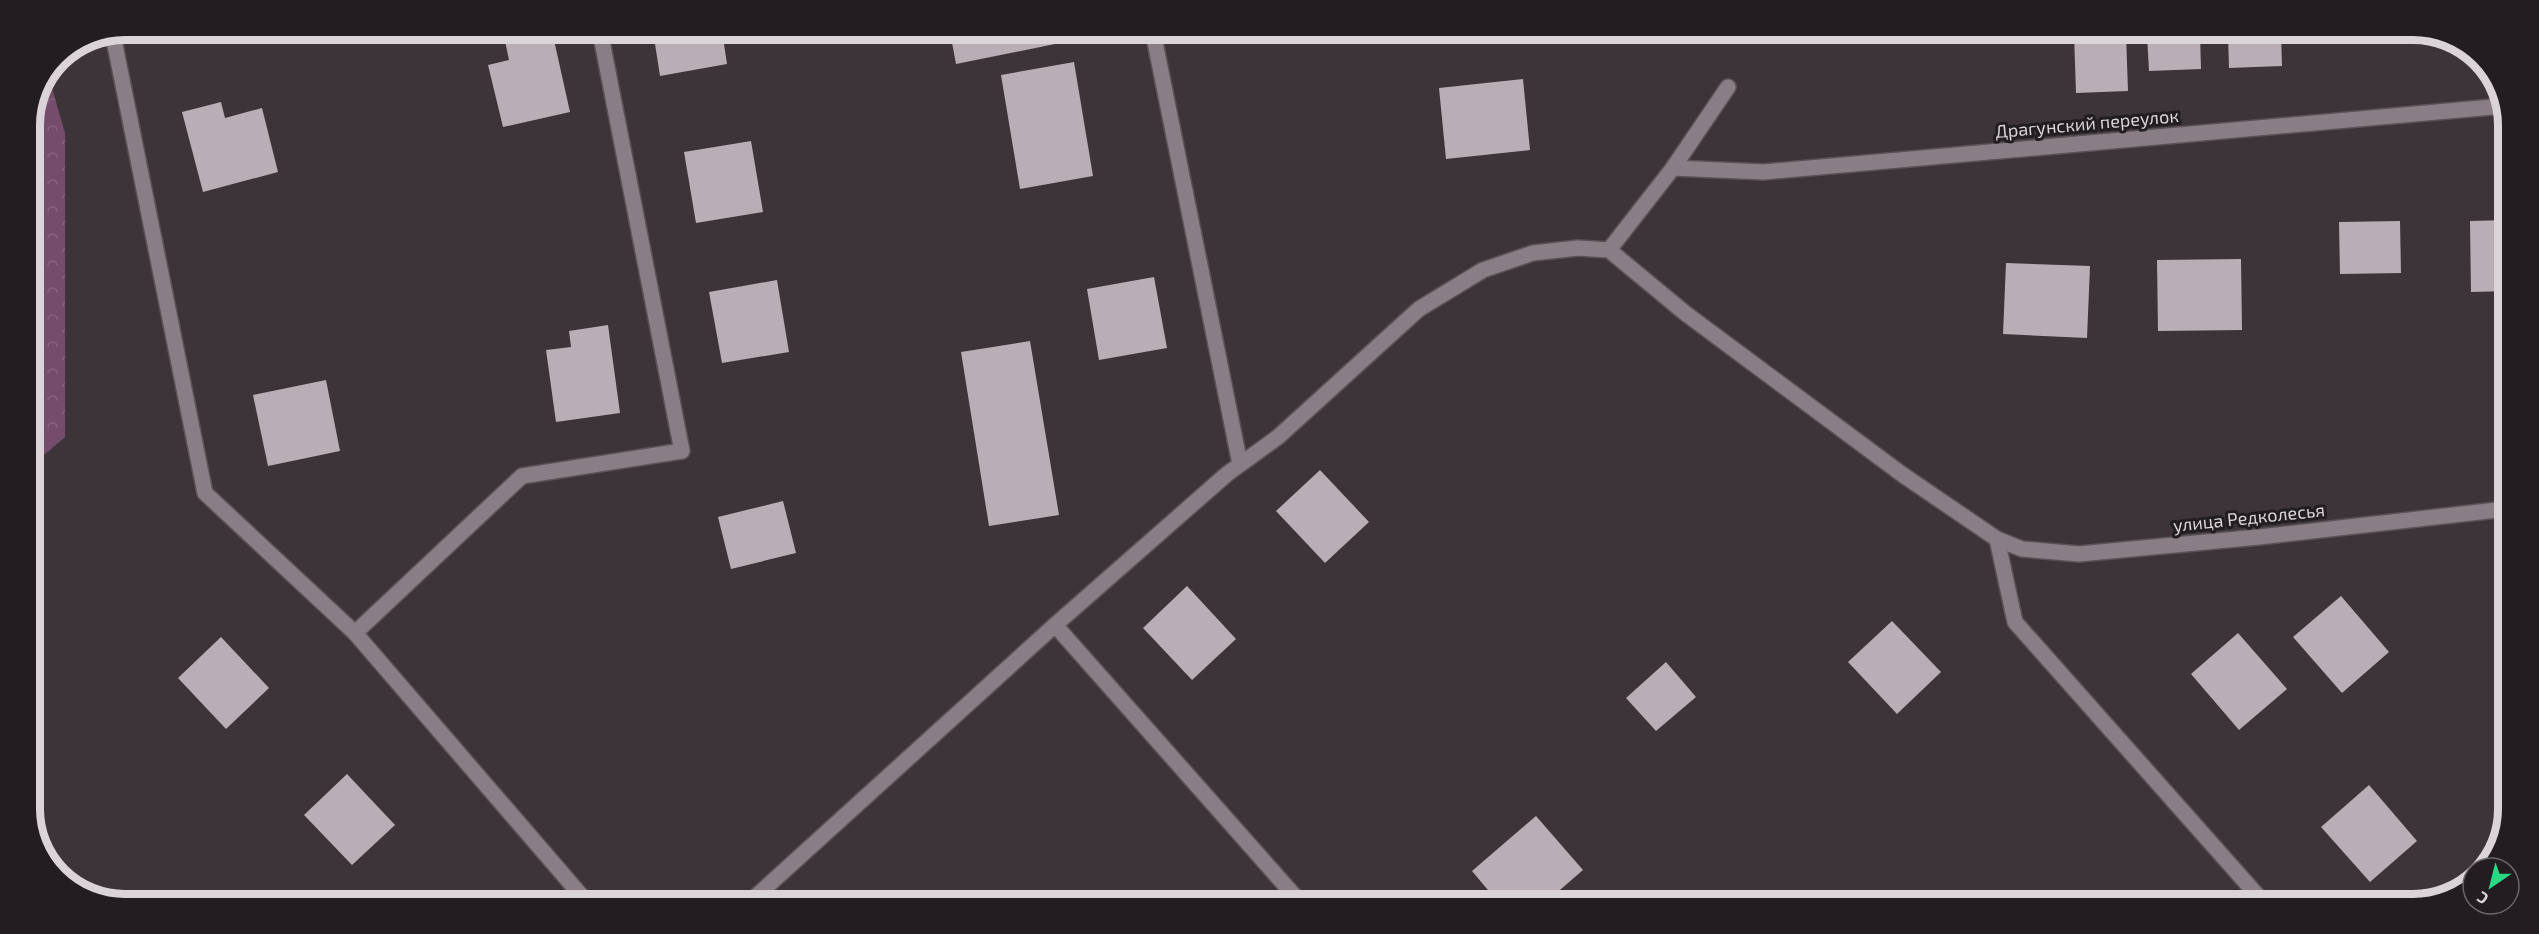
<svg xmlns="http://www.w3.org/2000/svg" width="2539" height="934" font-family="'Exo 2',sans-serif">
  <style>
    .forest { fill: url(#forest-crowns) }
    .building { fill: #b9aeb6 }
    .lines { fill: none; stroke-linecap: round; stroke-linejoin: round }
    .minor-casing { stroke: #5b5258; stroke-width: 18 }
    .minor { stroke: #897e86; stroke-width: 15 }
    .labels { text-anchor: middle; stroke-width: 6; stroke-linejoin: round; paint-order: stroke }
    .street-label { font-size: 18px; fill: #dad4d8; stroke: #211d20 }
    .rim { fill: none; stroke: #dad4d8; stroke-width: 8 }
  </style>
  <defs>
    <pattern id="forest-crowns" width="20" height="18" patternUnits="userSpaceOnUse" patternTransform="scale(1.5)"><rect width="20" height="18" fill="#754c6b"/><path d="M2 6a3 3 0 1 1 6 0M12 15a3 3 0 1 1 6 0" fill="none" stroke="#88657f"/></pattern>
  </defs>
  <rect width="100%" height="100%" fill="#3d343a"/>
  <path class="forest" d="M49,78L65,133V437L30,467V120Z"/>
  <g class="building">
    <path d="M552,31L570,112L503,127L488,65L509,60L505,41Z"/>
    <path d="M653,31H722L727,64L660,76Z"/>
    <path d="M950,32H1053L1055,44L956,64Z"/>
    <path d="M2074,34H2126L2128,91L2076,93Z"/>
    <path d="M2147,35H2200L2201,69L2149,71Z"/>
    <path d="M2228,35H2281L2282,66L2229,68Z"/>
    <path d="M1074,62L1093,176L1020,189L1001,75Z"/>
    <path d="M1523,79L1530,150L1446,159L1439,88Z"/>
    <path d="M221,102L225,118L262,108L278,172L203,192L182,112Z"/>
    <path d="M751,141L763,212L696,223L684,152Z"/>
    <path d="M2508,220V291L2471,292L2470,221Z"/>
    <path d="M2400,221L2401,273L2340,274L2339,222Z"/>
    <path d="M2241,259L2242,330L2158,331L2157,260Z"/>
    <path d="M2006,263L2090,266L2087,338L2003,334Z"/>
    <path d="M1154,277L1167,348L1099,360L1087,289Z"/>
    <path d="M777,280L789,352L722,363L709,292Z"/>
    <path d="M608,325L620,413L556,422L546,350L571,347L569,331Z"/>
    <path d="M1030,341L1059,515L989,526L961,352Z"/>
    <path d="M326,380L340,451L268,466L253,395Z"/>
    <path d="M1320,470L1369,522L1325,563L1276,511Z"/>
    <path d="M783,501L796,553L731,569L718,517Z"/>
    <path d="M1187,586L1236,639L1192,680L1143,628Z"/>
    <path d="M2341,596L2389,652L2342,693L2293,637Z"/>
    <path d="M1892,621L1941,672L1897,714L1848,662Z"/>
    <path d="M30,633L44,672L30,677Z"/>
    <path d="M2238,633L2287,689L2239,730L2191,674Z"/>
    <path d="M221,637L269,688L226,729L178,678Z"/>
    <path d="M1666,662L1696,697L1656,731L1626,698Z"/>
    <path d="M347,774L395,825L352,865L304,815Z"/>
    <path d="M2369,785L2417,841L2370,882L2321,827Z"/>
    <path d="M1536,816L1583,870L1546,902H1498L1472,871Z"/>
  </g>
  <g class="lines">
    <g class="minor-casing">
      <g id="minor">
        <path d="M1153,32L1240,464"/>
        <path d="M113,35L205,493L355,633L585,900"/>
        <path d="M1673,168L1764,172L2504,106"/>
        <path d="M1609,250L1673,168L1728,87"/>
        <path d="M1997,539L2015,622L2265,904"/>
        <path d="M1055,625L1300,902"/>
        <path d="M355,633L522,476L682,451L600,31"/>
        <path d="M752,900L1055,625L1227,474L1278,437L1419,309L1483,270L1533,253L1578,248L1609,250L1685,313L1903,475L1997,539L2022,549L2079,554L2259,537L2506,509"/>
      </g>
    </g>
    <use href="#minor" class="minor"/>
  </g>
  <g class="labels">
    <g class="street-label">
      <text transform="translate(2087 124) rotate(-5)" y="6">Драгунский переулок</text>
      <text transform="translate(2249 518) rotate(-6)" y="6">улица Редколесья</text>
    </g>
  </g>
  <path d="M0 0H2539V934H0ZM125 40H2413A85 85 0 0 1 2498 125V809A85 85 0 0 1 2413 894H125A85 85 0 0 1 40 809V125A85 85 0 0 1 125 40Z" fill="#211d20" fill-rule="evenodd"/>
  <path class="rim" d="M125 40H2413A85 85 0 0 1 2498 125V809A85 85 0 0 1 2413 894H125A85 85 0 0 1 40 809V125A85 85 0 0 1 125 40Z"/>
  <g transform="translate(2491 886) rotate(215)"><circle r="28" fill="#211d20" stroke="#6b666a" stroke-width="1.5"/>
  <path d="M0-4.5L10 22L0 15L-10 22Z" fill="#2ad884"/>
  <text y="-9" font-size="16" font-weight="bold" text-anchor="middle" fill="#dad4d8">С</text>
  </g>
</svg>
